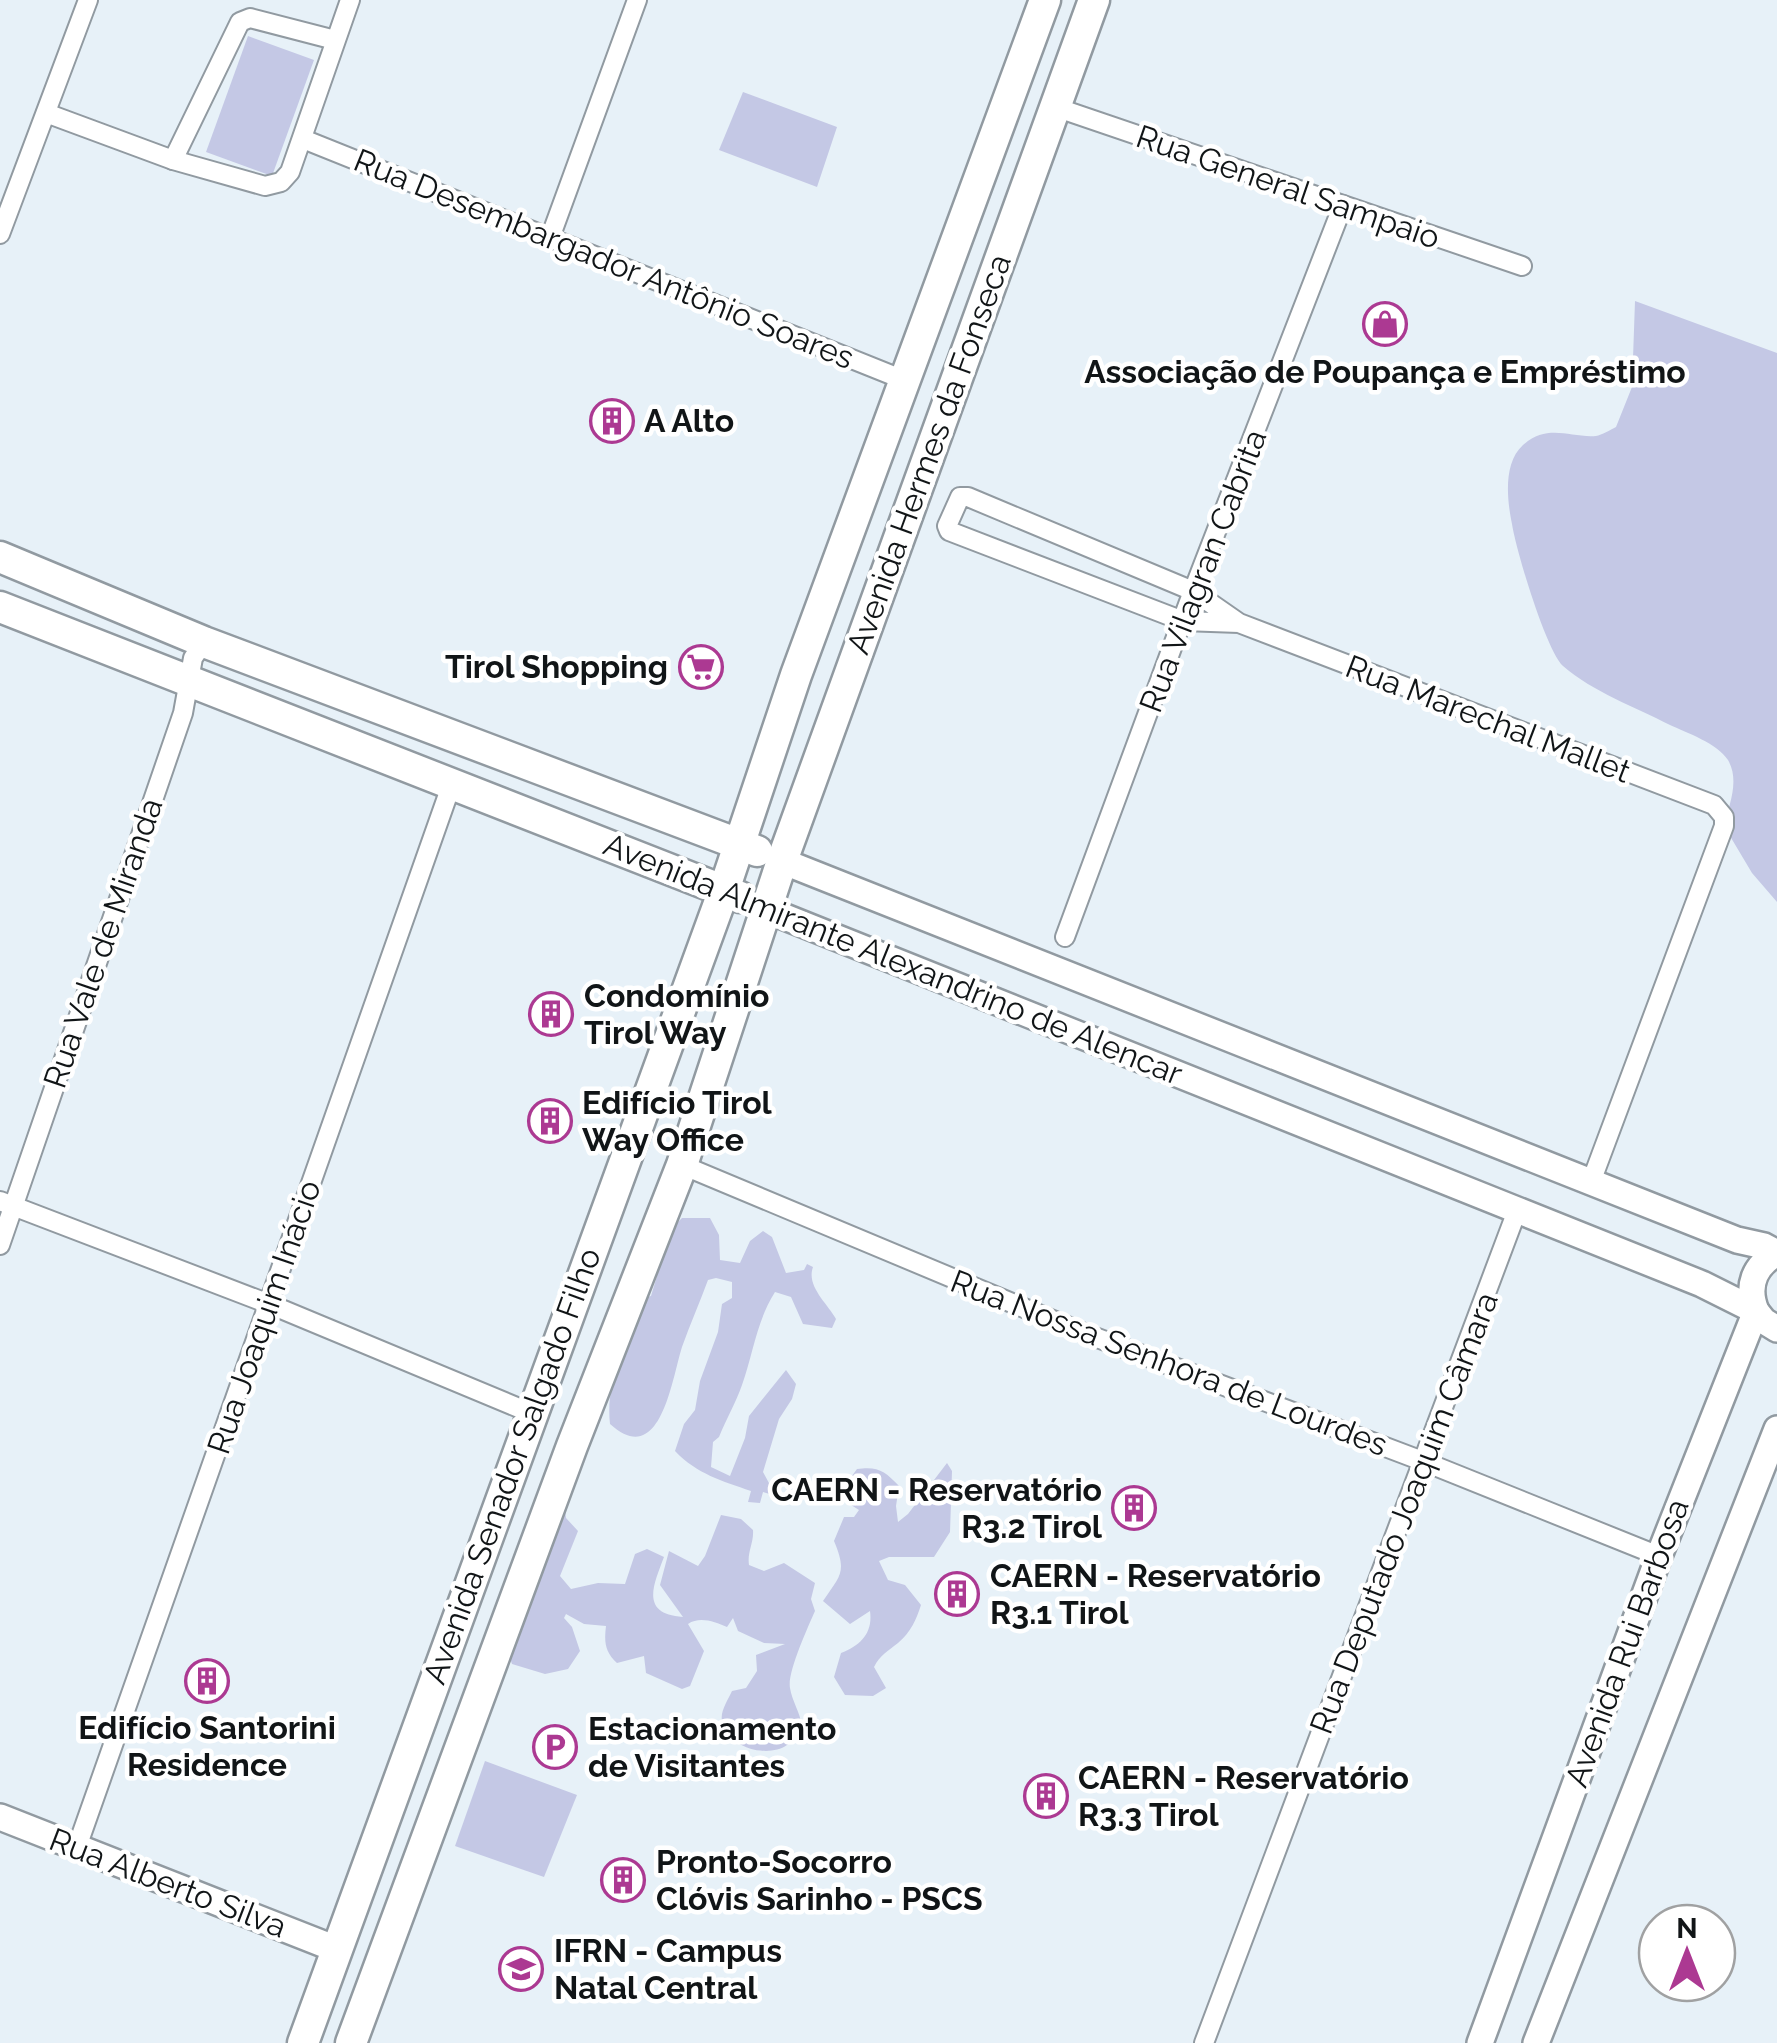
<svg xmlns="http://www.w3.org/2000/svg" width="1777" height="2043" font-family="Raleway,sans-serif">
  <style>
    .green { fill: #c4c8e5 }
    .lines { fill: none; stroke-linecap: round; stroke-linejoin: round }
    .street-casing { stroke: #919aa1; stroke-width: 22 }
    .secondary-casing { stroke: #919aa1; stroke-width: 30 }
    .primary-casing { stroke: #919aa1; stroke-width: 35 }
    .street { stroke: #fff; stroke-width: 18 }
    .secondary { stroke: #fff; stroke-width: 25 }
    .primary { stroke: #fff; stroke-width: 30 }
    .labels { text-anchor: middle; stroke-width: 9; stroke-linejoin: round; paint-order: stroke }
    .street-label { font-size: 32px; fill: #111517; stroke: #fff }
    .poi-label { font-size: 32px; font-weight: bold; fill: #111517; stroke: #fff; text-anchor: start }
  </style>
  <rect width="100%" height="100%" fill="#e7f1f8"/>
  <g class="green">
    <path d="M248,36L314,60L272,176L206,152Z"/>
    <path d="M743,92L837,127L817,187L719,150Z"/>
    <path d="M1635,301L1777,353V902L1752,873L1724,826C1729,805 1740,781 1728,760C1717,743 1687,733 1670,725C1635,707 1593,692 1563,666C1546,650 1516,550 1512,524C1507,500 1503,463 1523,445C1548,423 1570,438 1596,436C1602,435 1610,430 1616,427L1632,387Z"/>
    <path d="M682,1218H710L719,1235L720,1260L740,1263L750,1241L763,1231L772,1237L786,1273L804,1270L807,1264L813,1267C806,1286 827,1303 836,1319L832,1328L803,1324L791,1297L775,1292C757,1320 753,1354 742,1385C736,1402 726,1420 719,1437L713,1442L711,1467L730,1476L745,1438L749,1416L786,1370L796,1384L792,1399L779,1419L763,1472L776,1496L763,1492L760,1503L748,1502L751,1491C722,1481 697,1474 675,1451L684,1424L695,1410L700,1381L718,1332L722,1304L732,1298V1282L716,1278L708,1280C700,1302 690,1324 682,1347C672,1378 661,1470 610,1424C605,1382 627,1339 640,1299L651,1296L657,1276L661,1239Z"/>
    <path d="M947,1463L952,1471L950,1532L934,1557H889L879,1561L888,1580L905,1585L921,1605C916,1620 911,1632 898,1643C888,1651 880,1655 874,1667L886,1688L873,1696L845,1695L834,1677L841,1653C861,1645 873,1633 870,1611L850,1624L823,1601C841,1575 847,1572 834,1541L844,1517H854L859,1510L848,1503L846,1484L857,1469C878,1466 885,1471 899,1486L896,1506L898,1522L908,1514Z"/>
    <path d="M565,1510L566,1518L578,1531L560,1576L571,1589L598,1583L625,1584L635,1554L647,1549L664,1557C653,1586 640,1614 683,1617L660,1585L669,1551L698,1566L705,1556L721,1515L741,1519L753,1530C754,1543 747,1552 749,1565L764,1571L784,1563L815,1583L811,1599L815,1611C808,1627 787,1673 790,1688C792,1701 800,1712 802,1726C798,1732 793,1741 787,1745C767,1759 726,1747 722,1721C720,1711 728,1700 732,1691L746,1688L757,1671L756,1655L785,1644L764,1643L738,1631L733,1618L727,1627C715,1622 700,1616 688,1624L704,1651L690,1686L682,1689L646,1673L644,1656L617,1663C605,1652 604,1642 606,1626L584,1624L566,1614L564,1618L572,1627L580,1651L568,1669L545,1674L512,1664L507,1650L559,1517Z"/>
    <path d="M485,1761L577,1795L544,1877L455,1846Z"/>
  </g>
  <g class="lines">
    <g class="street-casing">
      <g id="street">
        <path d="M1055,107L1522,266"/>
        <path d="M46,113L173,160L265,186L281,182L290,172L350,0"/>
        <path d="M303,139L904,380"/>
        <path d="M173,160L240,22L250,18L335,40"/>
        <path d="M0,234L88,0"/>
        <path d="M550,238L637,0"/>
        <path d="M1239,623L1183,621L949,531L947,526L960,497H968L1193,591L1239,623L1714,805L1724,817V826L1591,1182"/>
        <path d="M1065,937L1193,591L1343,205"/>
        <path d="M682,1165L1079,1331L1425,1462L1659,1556"/>
        <path d="M0,1201L269,1304L531,1413"/>
        <path d="M0,1245L183,713L193,658L204,642"/>
        <path d="M77,1847L451,786"/>
        <path d="M1204,2043L1518,1208"/>
      </g>
    </g>
    <g class="secondary-casing">
      <g id="secondary">
        <path d="M782,861L1737,1240L1764,1246L1777,1253"/>
        <path d="M765,909L1702,1284L1756,1311L1764,1321L1777,1329"/>
        <path d="M0,1817L336,1949"/>
        <path d="M1480,2043L1659,1556L1756,1311C1746,1286 1754,1266 1777,1253"/>
        <path d="M1536,2043L1777,1429"/>
      </g>
    </g>
    <g class="primary-casing">
      <g id="primary">
        <path d="M0,557L204,642L757,851"/>
        <path d="M0,607L740,897"/>
        <path d="M303,2043L724,890L796,675L1045,0"/>
        <path d="M351,2043L572,1446L682,1165L782,861L1094,0"/>
      </g>
    </g>
    <use href="#street" class="street"/>
    <use href="#secondary" class="secondary"/>
    <use href="#primary" class="primary"/>
  </g>
  <defs>
    <g id="shop-ring" transform="scale(2.25)"><circle r="9.5" fill="#fff" stroke="#ac3992" stroke-width="1.5"/><path d="M-5-2.5h2.3a2.7 3.5 0 0 1 5.4 0H5L5.5 6h-11ZM-1.5-2.5h3a1.5 2.3 0 0 0-3 0Z" fill="#ac3992"/></g>
    <g id="building-ring" transform="scale(2.25)"><circle r="9.5" fill="#fff" stroke="#ac3992" stroke-width="1.5"/><path d="M-4-6H4V6H1V3H-1V6H-4ZM-2.5-4.3h1.7v1.8h-1.7ZM.8-4.3h1.7v1.8H.8ZM-2.5-1h1.7V.8h-1.7ZM.8-1h1.7V.8H.8Z" fill="#ac3992"/></g>
    <g id="supermarket-ring" transform="scale(2.25)"><circle r="9.5" fill="#fff" stroke="#ac3992" stroke-width="1.5"/><path d="M-6-5.5h2.5l.6 2H6L4.5 2H-2.5L-4.4-4H-6ZM-1.5 3.2a1.3 1.3 0 1 0 .1 0ZM3 3.2a1.3 1.3 0 1 0 .1 0Z" fill="#ac3992"/></g>
    <g id="parking-ring" transform="scale(2.25)"><circle r="9.5" fill="#fff" stroke="#ac3992" stroke-width="1.5"/><path d="M-3.5-5.5H1a3.5 3.5 0 0 1 0 7H-1V5.5H-3.5ZM-1-3.4V-.6H.8a1.4 1.4 0 0 0 0-2.8Z" fill="#ac3992"/></g>
    <g id="university-ring" transform="scale(2.25)"><circle r="9.5" fill="#fff" stroke="#ac3992" stroke-width="1.5"/><path d="M0-5L7-2L0 1L-7-2ZM-4 1L0 2.5L4 1V4Q0 6-4 4Z" fill="#ac3992"/></g>
  </defs>
  <g fill-rule="evenodd">
    <use href="#shop-ring" x="1385" y="324"/>
    <use href="#building-ring" x="612" y="421"/>
    <use href="#supermarket-ring" x="701" y="667"/>
    <use href="#building-ring" x="551" y="1014"/>
    <use href="#building-ring" x="550" y="1121"/>
    <use href="#building-ring" x="1134" y="1508"/>
    <use href="#building-ring" x="957" y="1594"/>
    <use href="#building-ring" x="207" y="1681"/>
    <use href="#parking-ring" x="555" y="1747"/>
    <use href="#building-ring" x="1046" y="1796"/>
    <use href="#building-ring" x="623" y="1880"/>
    <use href="#university-ring" x="521" y="1969"/>
  </g>
  <g class="labels">
    <g class="street-label">
      <text transform="translate(1288 187) rotate(19)" y="11">Rua General Sampaio</text>
      <text transform="translate(604 259) rotate(22)" y="11">Rua Desembargador Antônio Soares</text>
      <text transform="translate(929 454) rotate(-70)" y="11">Avenida Hermes da Fonseca</text>
      <text transform="translate(1203 571) rotate(-69)" y="11">Rua Vilagran Cabrita</text>
      <text transform="translate(1488 719) rotate(21)" y="11">Rua Marechal Mallet</text>
      <text transform="translate(103 943) rotate(-71)" y="11">Rua Vale de Miranda</text>
      <text transform="translate(893 959) rotate(22)" y="11">Avenida Almirante Alexandrino de Alencar</text>
      <text transform="translate(264 1317) rotate(-71)" y="11">Rua Joaquim Inácio</text>
      <text transform="translate(1169 1363) rotate(21)" y="11">Rua Nossa Senhora de Lourdes</text>
      <text transform="translate(512 1466) rotate(-70)" y="11">Avenida Senador Salgado Filho</text>
      <text transform="translate(1404 1513) rotate(-69)" y="11">Rua Deputado Joaquim Câmara</text>
      <text transform="translate(1627 1643) rotate(-70)" y="11">Avenida Rui Barbosa</text>
      <text transform="translate(168 1883) rotate(21)" y="11">Rua Alberto Silva</text>
    </g>
    <g class="poi-label">
      <text x="1385" y="383" text-anchor="middle">Associação de Poupança e Empréstimo</text>
      <text x="644" y="432">A Alto</text>
      <text x="668" y="678" text-anchor="end">Tirol Shopping</text>
      <text x="584" y="1007">Condomínio<tspan x="584" dy="37">Tirol Way</tspan></text>
      <text x="582" y="1114">Edifício Tirol<tspan x="582" dy="37">Way Office</tspan></text>
      <text x="1102" y="1501" text-anchor="end">CAERN - Reservatório<tspan x="1102" dy="37">R3.2 Tirol</tspan></text>
      <text x="990" y="1587">CAERN - Reservatório<tspan x="990" dy="37">R3.1 Tirol</tspan></text>
      <text x="207" y="1739" text-anchor="middle">Edifício Santorini<tspan x="207" dy="37">Residence</tspan></text>
      <text x="588" y="1740">Estacionamento<tspan x="588" dy="37">de Visitantes</tspan></text>
      <text x="1078" y="1789">CAERN - Reservatório<tspan x="1078" dy="37">R3.3 Tirol</tspan></text>
      <text x="656" y="1873">Pronto-Socorro<tspan x="656" dy="37">Clóvis Sarinho - PSCS</tspan></text>
      <text x="554" y="1962">IFRN - Campus<tspan x="554" dy="37">Natal Central</tspan></text>
    </g>
  </g>
  <g transform="translate(1687 1953)"><circle r="48" fill="#ffffff" stroke="#a0a1a2" stroke-width="2.5"/>
  <path d="M0-8L18 38L0 25L-18 38Z" fill="#ac3992"/>
  <text y="-15" font-size="28" font-weight="bold" text-anchor="middle" fill="#111517">N</text>
  </g>
</svg>
